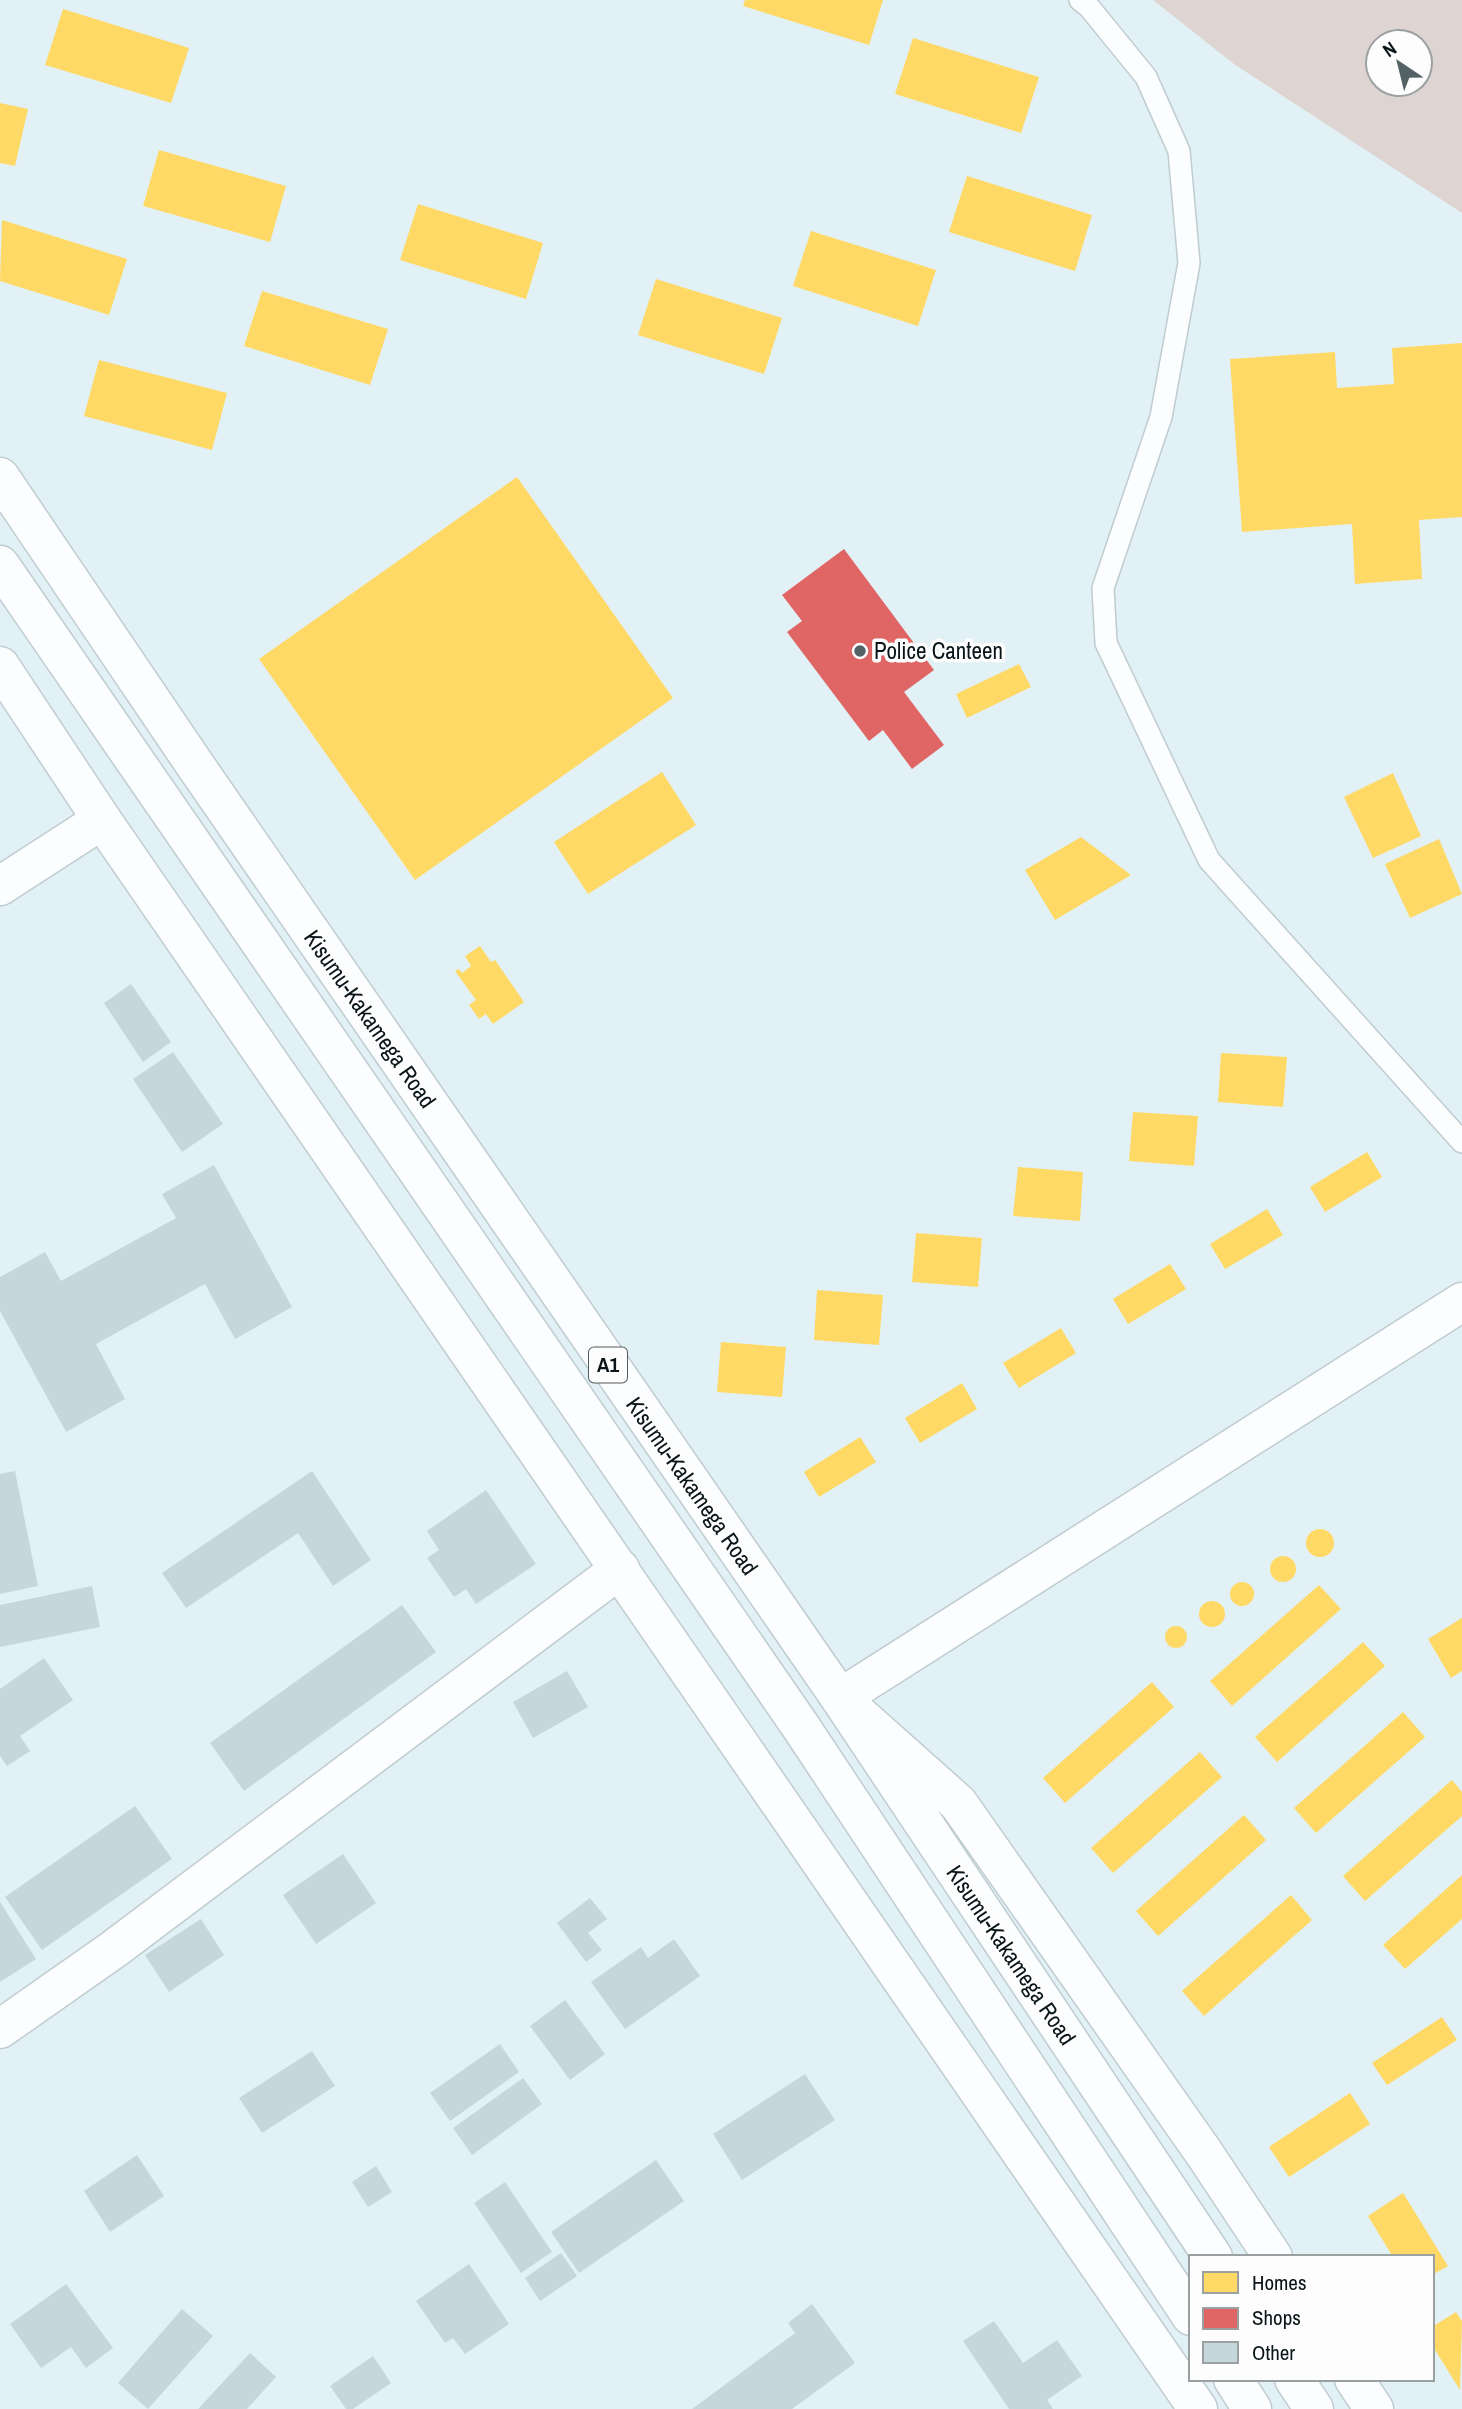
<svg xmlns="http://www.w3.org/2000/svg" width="1462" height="2409" font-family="'Archivo Narrow',sans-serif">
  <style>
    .green { fill: #ded5d2; fill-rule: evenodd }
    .homes { fill: #ffd966 }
    .shops { fill: #e06666 }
    .building { fill: #c6d7db }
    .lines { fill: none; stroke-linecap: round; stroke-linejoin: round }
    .lane-casing { stroke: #bfccd0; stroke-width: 24 }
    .street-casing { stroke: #bfccd0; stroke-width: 41 }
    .highway-casing { stroke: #bfccd0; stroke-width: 41 }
    .lane { stroke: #fbfdfe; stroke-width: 21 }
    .street { stroke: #fbfdfe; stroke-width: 38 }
    .highway { stroke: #fbfdfe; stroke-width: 38 }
    .poi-dot { fill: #556265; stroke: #fdfdfd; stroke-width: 2.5 }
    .labels { text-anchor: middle; stroke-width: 7; stroke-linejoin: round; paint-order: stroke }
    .shield { fill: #fdfdfd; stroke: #525b5d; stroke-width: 2 }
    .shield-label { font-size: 21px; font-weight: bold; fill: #091518 }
    .poi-label { font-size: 23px; fill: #091518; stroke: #fdfdfd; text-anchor: start }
    .street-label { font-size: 23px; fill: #091518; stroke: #fdfdfd }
  </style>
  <rect width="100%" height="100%" fill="#e2f1f5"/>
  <path class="green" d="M1153,0H1462V213L1234,64ZM1378,42H1420V84H1378Z"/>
  <g class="homes">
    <path d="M745,0H883L869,45L743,6Z"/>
    <path d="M63,9L189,48L171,103L45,65Z"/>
    <path d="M913,38L1039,77L1021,133L895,94Z"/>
    <path d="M0,103L28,109L15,166L0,163Z"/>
    <path d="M159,150L286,186L270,242L143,206Z"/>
    <path d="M967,176L1092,215L1075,271L949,232Z"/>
    <path d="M418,204L543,243L526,299L400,260Z"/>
    <path d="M2,220L127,259L109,315L0,281Z"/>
    <path d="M811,231L936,270L918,326L793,286Z"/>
    <path d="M656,279L782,318L764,374L638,335Z"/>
    <path d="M262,291L388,329L370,385L244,346Z"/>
    <path d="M1462,343V517L1419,520L1422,579L1355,584L1352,524L1242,532L1230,359L1335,352L1337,388L1394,384L1392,348Z"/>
    <path d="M99,360L227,393L212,450L84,416Z"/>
    <path d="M517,477L673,698L415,880L259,659Z"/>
    <path d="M1019,664L1031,687L967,718L956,694Z"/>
    <path d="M662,772L696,825L588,894L554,842Z"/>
    <path d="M1393,773L1421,836L1373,858L1344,797Z"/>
    <path d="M1081,837L1131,875L1055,920L1025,870Z"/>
    <path d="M1439,839L1462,894L1410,918L1385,864Z"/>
    <path d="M480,946L491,962L495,960L524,1002L493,1024L486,1014L479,1019L469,1005L476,1000L455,971L459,969L462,973L471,966L465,956Z"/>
    <path d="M1221,1053L1287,1057L1283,1107L1218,1102Z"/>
    <path d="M1133,1112L1198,1116L1194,1166L1129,1161Z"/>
    <path d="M1367,1152L1382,1177L1325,1212L1310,1187Z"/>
    <path d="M1018,1167L1083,1172L1080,1221L1013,1216Z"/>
    <path d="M1267,1209L1283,1235L1225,1269L1210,1244Z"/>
    <path d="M916,1233L982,1238L978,1287L912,1282Z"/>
    <path d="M1170,1264L1186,1289L1128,1324L1113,1299Z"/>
    <path d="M817,1290L883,1295L879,1345L814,1340Z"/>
    <path d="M1061,1328L1076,1353L1019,1388L1003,1363Z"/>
    <path d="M721,1342L786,1347L782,1397L717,1392Z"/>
    <path d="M962,1383L977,1409L920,1443L905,1418Z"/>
    <path d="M860,1437L876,1462L819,1497L804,1472Z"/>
    <circle cx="1320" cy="1543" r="14"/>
    <circle cx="1283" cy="1569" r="13"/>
    <circle cx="1242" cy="1594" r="12"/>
    <path d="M1319,1585L1341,1609L1232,1706L1210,1681Z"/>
    <circle cx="1212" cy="1614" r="13"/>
    <path d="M1462,1618V1671L1451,1678L1428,1639Z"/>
    <circle cx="1176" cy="1637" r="11"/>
    <path d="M1363,1642L1385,1666L1277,1762L1255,1737Z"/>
    <path d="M1152,1682L1174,1707L1065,1803L1043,1778Z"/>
    <path d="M1403,1712L1425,1737L1316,1833L1294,1808Z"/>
    <path d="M1200,1752L1222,1777L1113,1873L1091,1848Z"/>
    <path d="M1452,1780L1462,1792V1816L1365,1901L1343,1876Z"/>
    <path d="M1244,1815L1266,1840L1158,1936L1136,1911Z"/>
    <path d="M1462,1875V1919L1405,1969L1383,1945Z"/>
    <path d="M1291,1895L1312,1920L1204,2016L1182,1991Z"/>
    <path d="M1442,2017L1457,2040L1387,2085L1372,2063Z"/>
    <path d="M1350,2093L1370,2124L1289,2177L1269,2147Z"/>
    <path d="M1403,2193L1448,2266L1432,2275V2257H1393L1368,2216Z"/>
    <path d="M1456,2312L1462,2321L1460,2390L1432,2345V2327Z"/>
  </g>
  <path class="shops" d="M844,549L934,670L904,692L944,745L912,769L883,730L869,741L787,632L802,621L782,595Z"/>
  <g class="building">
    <path d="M131,984L171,1042L143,1062L104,1003Z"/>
    <path d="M173,1052L223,1124L182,1152L133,1079Z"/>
    <path d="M214,1165L292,1307L235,1339L205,1284L96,1344L125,1399L66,1432L0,1311V1277L45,1252L61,1281L176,1218L162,1194Z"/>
    <path d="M15,1471L38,1586L0,1594V1474Z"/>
    <path d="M312,1471L371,1560L333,1586L298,1533L186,1608L162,1573Z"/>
    <path d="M486,1490L536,1564L476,1604L466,1589L454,1597L427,1558L439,1550L427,1531Z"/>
    <path d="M92,1586L100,1627L0,1647V1605Z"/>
    <path d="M402,1605L436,1652L244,1791L210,1743Z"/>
    <path d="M44,1658L73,1700L20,1736L30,1751L7,1766L0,1756V1689Z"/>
    <path d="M567,1671L588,1707L533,1738L513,1702Z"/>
    <path d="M135,1806L172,1859L42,1950L5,1897Z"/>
    <path d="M343,1854L376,1903L316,1944L283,1895Z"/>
    <path d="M590,1898L607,1919L588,1933L602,1950L586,1962L557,1923Z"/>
    <path d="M0,1902L36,1959L0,1982Z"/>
    <path d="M201,1919L224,1955L169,1992L145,1955Z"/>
    <path d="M674,1939L700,1976L625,2029L591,1982L641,1947L648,1958Z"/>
    <path d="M565,2000L605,2054L570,2080L530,2026Z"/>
    <path d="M500,2044L519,2072L450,2121L430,2093Z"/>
    <path d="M312,2051L335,2086L262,2133L239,2098Z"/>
    <path d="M805,2074L835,2120L742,2180L713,2134Z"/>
    <path d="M523,2078L542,2104L472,2155L453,2128Z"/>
    <path d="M137,2155L164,2196L110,2232L84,2191Z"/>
    <path d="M656,2160L684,2201L579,2273L551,2232Z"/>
    <path d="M376,2166L392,2192L368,2207L352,2182Z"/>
    <path d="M505,2182L552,2252L521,2273L474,2203Z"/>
    <path d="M561,2253L577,2276L540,2301L525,2278Z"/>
    <path d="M469,2264L509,2324L465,2354L453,2338L445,2343L416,2301Z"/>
    <path d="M66,2284L113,2348L86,2368L71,2347L41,2368L10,2324Z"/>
    <path d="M812,2304L855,2363L792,2409H692L795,2333L788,2323Z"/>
    <path d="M182,2309L213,2336L148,2409L118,2383Z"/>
    <path d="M994,2321L1023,2363L1057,2340L1082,2376L1047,2400L1053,2409H1009L963,2341Z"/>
    <path d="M250,2353L276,2377L247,2409H198Z"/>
    <path d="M373,2356L391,2383L353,2409H346L330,2386Z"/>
  </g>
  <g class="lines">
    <g class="lane-casing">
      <path id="lane" d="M1080,0L1089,7L1146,77L1179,151L1189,263L1161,417L1103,588L1106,643L1209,860L1462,1142"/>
    </g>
    <g class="street-casing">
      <g id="street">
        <path d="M0,666L102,820L1198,2409"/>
        <path d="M0,886L102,820"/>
        <path d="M0,2029L114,1949L620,1569"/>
        <path d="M1273,2257L1204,2153L958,1803L840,1698L1462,1302"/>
        <path d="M1354,2379L1374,2409"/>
      </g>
    </g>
    <g class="highway-casing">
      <g id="highway">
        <path d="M0,477L193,762L840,1698L1213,2257"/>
        <path d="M0,565L801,1727L1191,2316"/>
        <path d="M1233,2379L1252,2409"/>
        <path d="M1294,2379L1314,2409"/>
      </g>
    </g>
    <use href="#lane" class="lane"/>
    <use href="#street" class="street"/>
    <use href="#highway" class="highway"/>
  </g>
  <circle class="poi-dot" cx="860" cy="651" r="7"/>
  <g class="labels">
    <rect class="shield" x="589" y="1347.5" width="38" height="35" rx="5"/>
    <g class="shield-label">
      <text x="608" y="1372">A1</text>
    </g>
    <g class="poi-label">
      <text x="874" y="659">Police Canteen</text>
    </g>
    <g class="street-label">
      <text transform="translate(370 1019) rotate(55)" y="8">Kisumu-Kakamega Road</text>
      <text transform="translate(692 1486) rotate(55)" y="8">Kisumu-Kakamega Road</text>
      <text transform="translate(1011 1955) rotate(56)" y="8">Kisumu-Kakamega Road</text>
    </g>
  </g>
  <rect x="1189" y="2255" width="245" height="126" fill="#fdfdfd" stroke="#9ba0a1" stroke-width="2"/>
  <rect x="1203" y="2272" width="35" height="21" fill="#ffd966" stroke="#9ba0a1" stroke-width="2"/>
  <text x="1252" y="2290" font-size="21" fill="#091518">Homes</text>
  <rect x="1203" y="2308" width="35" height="21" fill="#e06666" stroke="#9ba0a1" stroke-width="2"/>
  <text x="1252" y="2325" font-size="21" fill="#091518">Shops</text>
  <rect x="1203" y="2342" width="35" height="21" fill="#c6d7db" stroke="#9ba0a1" stroke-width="2"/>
  <text x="1252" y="2360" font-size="21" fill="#091518">Other</text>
  <g transform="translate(1399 63) rotate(325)"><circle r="33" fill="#fdfdfd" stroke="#9ba0a1" stroke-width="2"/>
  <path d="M0-5L12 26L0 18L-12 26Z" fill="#556265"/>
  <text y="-10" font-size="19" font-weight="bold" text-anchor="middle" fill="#091518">N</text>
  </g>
</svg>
